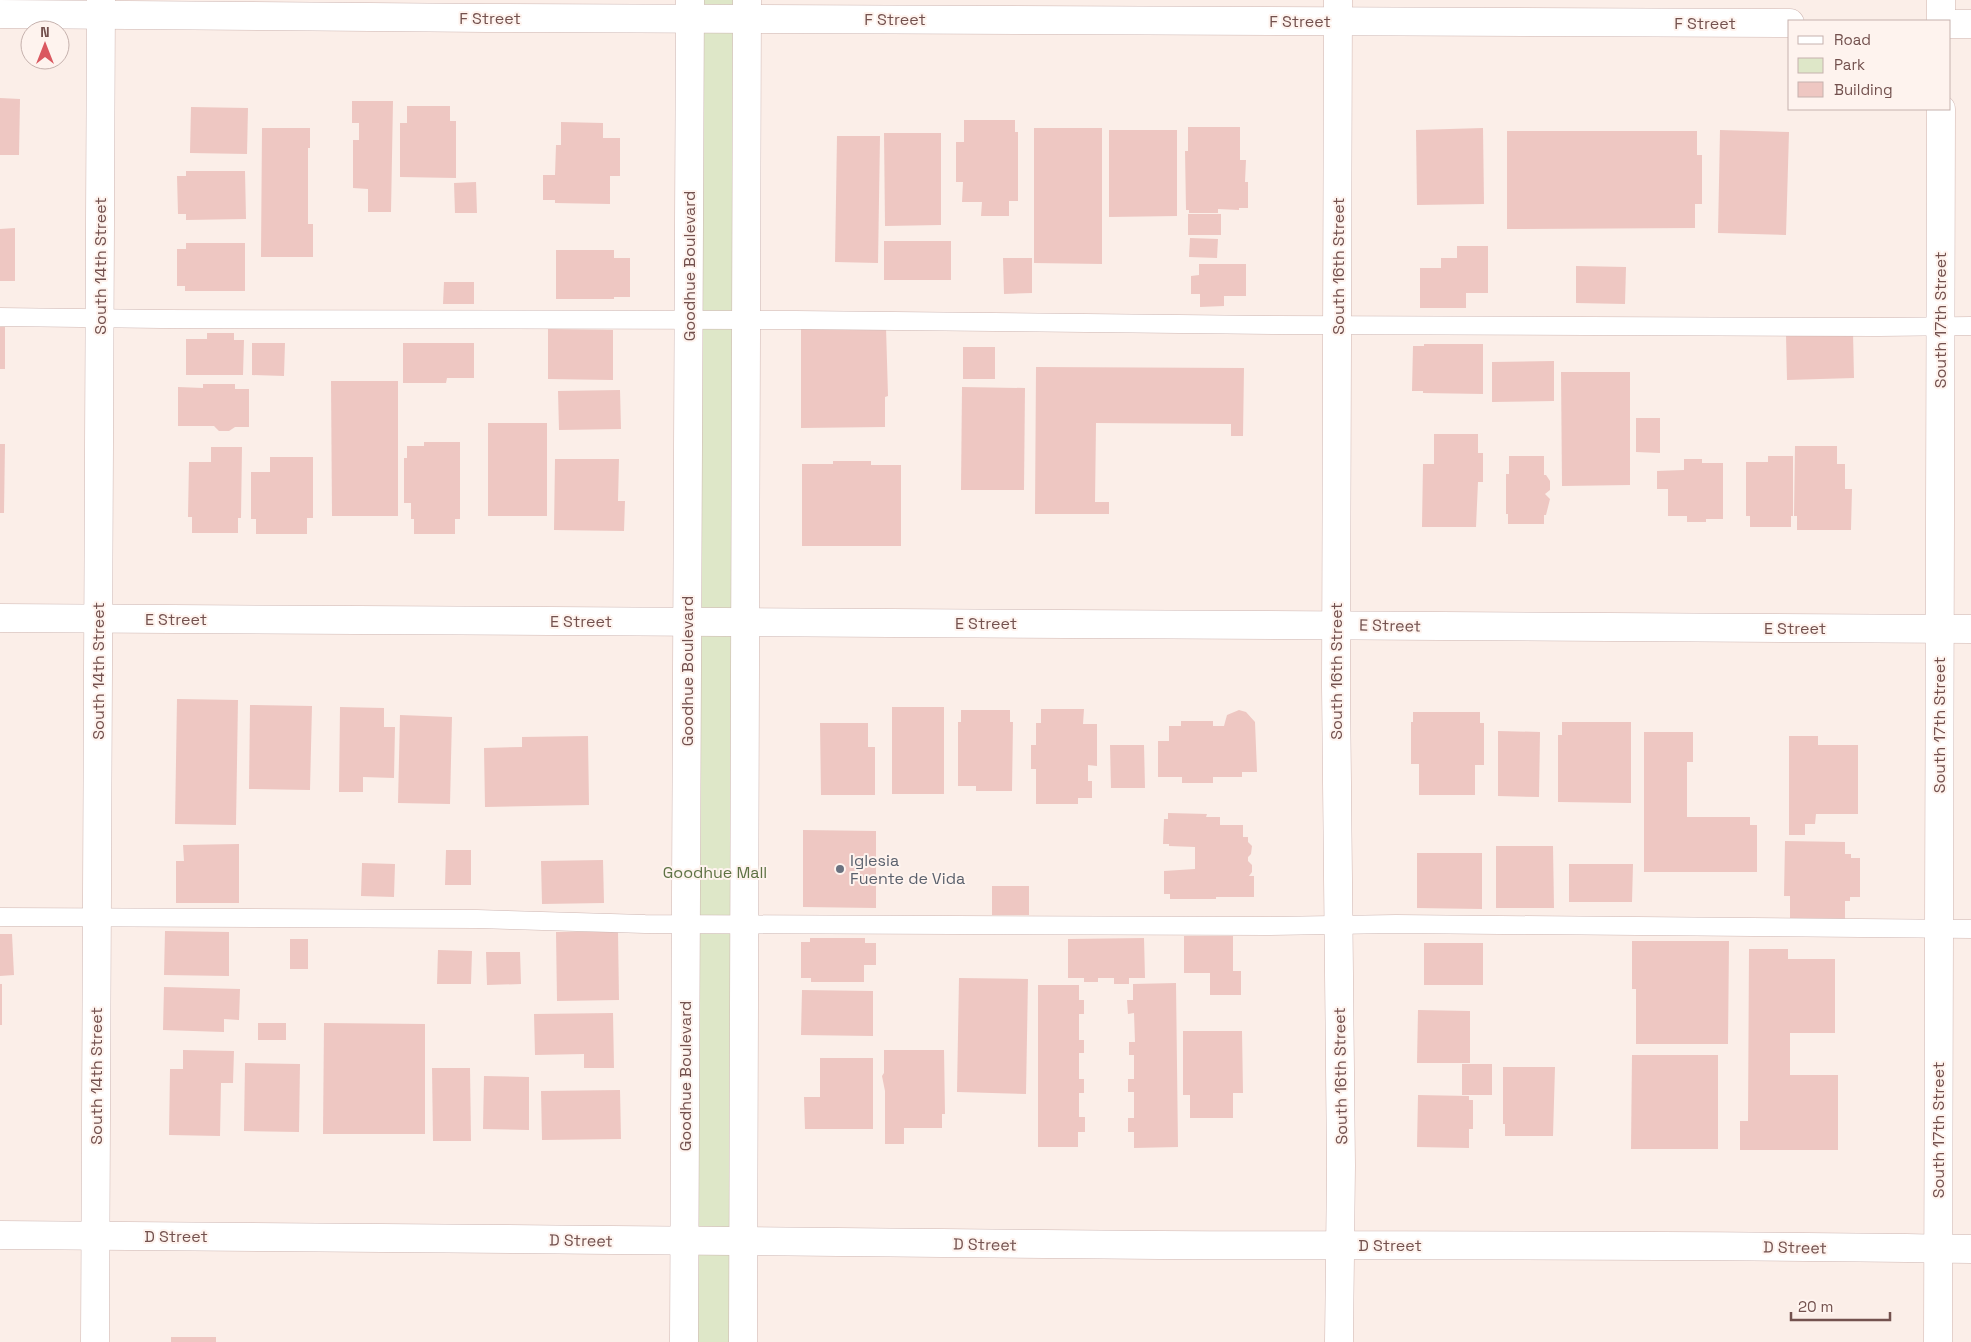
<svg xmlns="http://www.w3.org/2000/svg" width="1971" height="1342" font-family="'Space Grotesk',sans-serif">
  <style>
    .green { fill: #dee7c8 }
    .building { fill: #eec7c2 }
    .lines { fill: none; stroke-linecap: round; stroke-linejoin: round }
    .service-casing { stroke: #ceb6b2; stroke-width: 19 }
    .minor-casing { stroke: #ceb6b2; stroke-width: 29 }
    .tertiary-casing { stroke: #ceb6b2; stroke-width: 29 }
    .secondary-casing { stroke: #d0b5b0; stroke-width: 29 }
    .service { stroke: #fff; stroke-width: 18 }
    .minor { stroke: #fff; stroke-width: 28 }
    .tertiary { stroke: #fff; stroke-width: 28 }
    .secondary { stroke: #fff; stroke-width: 28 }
    .worship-dot { fill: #6b7280; stroke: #fef3ee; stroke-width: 2 }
    .labels { text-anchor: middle; stroke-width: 4; stroke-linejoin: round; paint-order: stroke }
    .street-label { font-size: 16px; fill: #73514e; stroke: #fef3ee }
    .worship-label { font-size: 16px; fill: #5b616d; stroke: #fef3ee; text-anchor: start }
    .park-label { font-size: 16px; fill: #5e7244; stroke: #fef3ee }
  </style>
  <rect width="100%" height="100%" fill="#fbeee8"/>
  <path class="green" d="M690,0H747L743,1342H684Z"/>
  <g class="building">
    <path d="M0,98L20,99L19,155H0Z"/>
    <path d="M352,101H393L391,212H368V189L353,188V140H359V123H352Z"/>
    <path d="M407,106H450V121H456V178L400,177V123H407Z"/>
    <path d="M191,107L248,108L247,154L190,153Z"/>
    <path d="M964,120H1015V132H1018V201H1009V216H981L982,202H962L963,182H956V142H964Z"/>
    <path d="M561,122L603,123V138H620V176H610V204L555,203V200H543V175H555L556,145H561Z"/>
    <path d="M1188,127H1240V160H1246L1245,182H1248V208H1239V210L1218,209V213H1189V210H1186L1185,151H1188Z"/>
    <path d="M262,128H310V148H308V224H313V257H261Z"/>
    <path d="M1034,128H1102V264L1034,263Z"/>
    <path d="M1483,128L1484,204L1417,205L1416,130Z"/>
    <path d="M1109,130H1177V216L1109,217Z"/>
    <path d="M1720,130L1789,132L1786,235L1718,233Z"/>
    <path d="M1507,131H1697V155H1702V204H1695V228L1507,229Z"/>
    <path d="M884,133H941V225L885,226Z"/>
    <path d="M837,136H880L878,263L835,262Z"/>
    <path d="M186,171H245L246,219L186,220V214H178L177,176H186Z"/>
    <path d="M476,182L477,213H455L454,183Z"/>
    <rect x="1188" y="214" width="33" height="21"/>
    <path d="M15,228V281H0V229Z"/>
    <path d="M1190,238L1218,239L1217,258L1189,257Z"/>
    <rect x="884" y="241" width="67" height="39"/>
    <path d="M186,243H245V291H185V286H177V249H186Z"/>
    <path d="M1457,246H1488V293H1466V308H1420V268H1441V258H1457Z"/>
    <path d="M556,250H614V258H630V297H614V299H556Z"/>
    <path d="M1003,258H1032V293L1004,294Z"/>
    <path d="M1199,264H1246V296H1224V306L1200,307V294H1191V276L1199,275Z"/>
    <path d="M1576,266L1626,267L1625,304L1576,303Z"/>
    <path d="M444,282H474V304H443Z"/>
    <rect x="0" y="327" width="5" height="42"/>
    <path d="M801,327H886L888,396L885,397V427L801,428Z"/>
    <path d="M548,329L613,330V380L548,379Z"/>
    <path d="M1853,332L1854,378L1787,380L1786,335Z"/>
    <path d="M207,333H234V340H244L243,375H186V339H207Z"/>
    <path d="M252,343H285L284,376L252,375Z"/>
    <path d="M403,343H474V378H447L446,383H403Z"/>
    <path d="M1424,344H1483V394L1423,393V391H1412L1413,346H1424Z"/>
    <rect x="963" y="347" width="32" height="32"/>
    <path d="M1554,361V401L1492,402V362Z"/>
    <path d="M1036,367L1244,368L1243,436H1231V424L1096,423L1095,502H1109V514H1035Z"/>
    <path d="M1561,372H1630V485L1562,486Z"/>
    <path d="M331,381H398V516H332Z"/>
    <path d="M203,384H235V389H249V427H235L229,431H219L214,426H178V387L203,388Z"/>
    <path d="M962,387L1025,388L1024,490H961Z"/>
    <path d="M620,390L621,429L559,430L558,391Z"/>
    <path d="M1636,418H1660V453L1636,452Z"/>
    <rect x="488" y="423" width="59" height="93"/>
    <path d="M1434,434H1478V453H1483V482H1478L1476,527H1422L1423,464H1434Z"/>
    <path d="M424,442H460V519H455V534H414V519H411V503H404V458H407V446H424Z"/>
    <path d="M0,444H5L4,513H0Z"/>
    <path d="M1795,446H1837V464H1845V489H1852L1851,530H1797V516H1794Z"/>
    <path d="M211,447H242L241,518H238V533H192V517H188L189,462H211Z"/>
    <path d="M1509,456H1544V475H1546L1550,481V490L1545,494L1550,499L1546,515H1544V524H1508V514H1506V474H1509Z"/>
    <path d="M1768,456H1793V516H1791V527H1750V516H1746V462H1768Z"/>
    <path d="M270,457H313V518H307V534H256V519H251V472H270Z"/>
    <path d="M555,459H619L618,501H625L624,531L554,530Z"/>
    <path d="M1684,459H1702V463H1723V519H1706V522H1687V516H1668V489H1657V471L1684,470Z"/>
    <path d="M833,461H871V465H901V546H802V464H833Z"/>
    <path d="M177,699L238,700L236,825L175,824Z"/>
    <path d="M250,705L312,706L310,790L249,789Z"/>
    <path d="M340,707L384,708V727H395L394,778L363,777V792H339Z"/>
    <rect x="892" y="707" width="52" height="87"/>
    <path d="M1041,709H1084L1083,724H1097V766L1088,765V781H1092V798H1078V804H1036V769H1031V745H1036V723H1041Z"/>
    <path d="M961,710H1010V722H1013L1012,791H976V786H958V722H961Z"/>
    <path d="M1239,710L1246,712L1255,722L1257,772H1242V777H1213V783H1182V777H1158V741H1169V726H1181V721H1213V726H1224L1227,715Z"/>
    <path d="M1413,712H1480V723H1484V765H1475V795H1419V764H1411V722H1413Z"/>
    <path d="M400,715L452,717L450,804L398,803Z"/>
    <path d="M1562,722H1631V803L1558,802V735H1562Z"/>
    <path d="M820,723H868V747H875V795H821Z"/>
    <path d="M1498,731L1540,732L1539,797L1498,796Z"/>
    <path d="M1644,732H1693V762H1687V817H1750V825H1757V872H1644Z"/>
    <path d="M588,736L589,805L485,807L484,748L522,747V737Z"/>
    <path d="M1789,736H1818V745H1858V814H1816L1815,824H1805V835H1789Z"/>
    <path d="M1110,745H1144L1145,788H1111Z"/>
    <path d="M1168,813L1207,814L1206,817H1220V825H1243V837H1248V842L1252,846L1251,854L1248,857V861L1252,865V872L1249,876H1254V897H1216V899H1170V894H1164V871L1195,869V847L1169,846V844H1163L1164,819H1168Z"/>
    <path d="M803,830L876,831V908L803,907Z"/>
    <path d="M1785,841L1845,842V854H1851V858H1860V897H1850V901H1845V919H1790V896H1784Z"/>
    <path d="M239,844V903H176V861H184L183,845Z"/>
    <path d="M1496,846H1553L1554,908H1496Z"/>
    <path d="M446,850H471V885H445Z"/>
    <path d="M1417,853H1482V909L1417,908Z"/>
    <path d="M603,860L604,903L542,904L541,861Z"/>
    <path d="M362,863L395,864L394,897L361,896Z"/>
    <path d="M1569,864H1633L1632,902H1569Z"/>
    <rect x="992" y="886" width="37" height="29"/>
    <path d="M165,931L229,932V976L164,975Z"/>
    <path d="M618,931L619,1000L557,1001L556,932Z"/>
    <path d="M0,934H12L14,975L0,976Z"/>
    <path d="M1184,936H1233V971H1241V995H1210V973H1184Z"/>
    <path d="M810,938H865V943H876V965H864V982H811V978H801V942H810Z"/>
    <path d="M1144,938L1145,978H1129V984H1114V978H1098V982H1084V978H1068V939Z"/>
    <rect x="290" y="939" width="18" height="30"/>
    <path d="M1632,941H1729L1728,1044H1636V989H1632Z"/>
    <rect x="1424" y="943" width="59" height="42"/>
    <path d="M1749,949H1788V959H1835V1033H1790V1075H1838V1150H1740V1121H1748Z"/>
    <path d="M438,950L472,951L471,984H437Z"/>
    <path d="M486,952H520L521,984L487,985Z"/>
    <path d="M959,978L1028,979L1026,1094L957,1092Z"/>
    <path d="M1176,983L1178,1147L1134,1148V1132H1128V1118H1134V1092H1128V1079H1134V1055H1129V1042H1135L1134,1013L1128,1014L1127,1000H1133V984Z"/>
    <rect x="0" y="984" width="2" height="41"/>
    <path d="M1038,985H1079V1000H1084V1014H1079V1040H1084V1053H1079V1079H1084V1093H1079V1117H1085V1132H1078V1147H1038Z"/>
    <path d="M164,987L240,989L239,1020L224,1019V1032L163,1030Z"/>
    <path d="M802,990L873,991V1036L801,1035Z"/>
    <path d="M1418,1010L1470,1011V1063H1417Z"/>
    <path d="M613,1013L614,1068H584V1054L535,1055L534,1014Z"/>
    <rect x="258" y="1023" width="28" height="17"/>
    <path d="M324,1023L425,1024V1134H323Z"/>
    <path d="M1183,1031H1242L1243,1093H1233V1118H1190V1095H1183Z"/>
    <path d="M183,1050L234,1051L233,1083H221L220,1136L169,1135L170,1069H183Z"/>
    <path d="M884,1050H944L945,1114H942V1128H904V1144H885V1091L882,1076L884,1073Z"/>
    <path d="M1632,1055H1718V1149H1631Z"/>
    <path d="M820,1058H873V1129H805L804,1097H820Z"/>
    <path d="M245,1063L300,1064L299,1132L244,1131Z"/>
    <rect x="1462" y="1064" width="30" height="31"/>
    <path d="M1503,1067H1555L1553,1136H1505V1124H1503Z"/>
    <path d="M432,1068H470L471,1141H433Z"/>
    <path d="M484,1076L529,1077V1130L483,1129Z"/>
    <path d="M620,1090L621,1139L542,1140L541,1091Z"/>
    <path d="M1418,1095L1469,1096V1100H1473V1129H1469V1148L1417,1147Z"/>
    <rect x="171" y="1337" width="45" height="5"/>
  </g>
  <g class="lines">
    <g class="service-casing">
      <g id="service">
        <path d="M0,317L161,319L796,320L1272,325L1879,327L1971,326"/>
        <path d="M0,917L477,919L645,924L1270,926L1396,924L1971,929"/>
      </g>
    </g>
    <g class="minor-casing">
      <g id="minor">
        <path d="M0,14L486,18L1790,23"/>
        <path d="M1950,24H1971"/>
        <path d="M0,618L1971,629"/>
        <path d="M95,1342L101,0"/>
        <path d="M684,1342L690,1"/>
        <path d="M743,1342L747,0"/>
      </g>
    </g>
    <g class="tertiary-casing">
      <path id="tertiary" d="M0,1235C386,1237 773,1242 1159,1245C1430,1246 1700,1244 1971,1249"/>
    </g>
    <g class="secondary-casing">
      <g id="secondary">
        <path d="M1338,0L1336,687L1341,1166L1339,1342"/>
        <path d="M1941,0V21"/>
        <path d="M1938,1342L1941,109"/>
      </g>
    </g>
    <use href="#service" class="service"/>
    <use href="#minor" class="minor"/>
    <use href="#tertiary" class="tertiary"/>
    <use href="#secondary" class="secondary"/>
  </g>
  <circle class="worship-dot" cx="840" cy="869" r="5"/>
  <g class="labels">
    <g class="street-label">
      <text x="490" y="24">F Street</text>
      <text x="895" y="25">F Street</text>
      <text x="1300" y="27">F Street</text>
      <text x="1705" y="29">F Street</text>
      <text transform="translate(100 266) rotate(-90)" y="6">South 14th Street</text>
      <text transform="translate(689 266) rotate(-90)" y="6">Goodhue Boulevard</text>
      <text transform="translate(1338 266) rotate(-90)" y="6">South 16th Street</text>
      <text transform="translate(1940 320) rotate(-90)" y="6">South 17th Street</text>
      <text x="176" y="625">E Street</text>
      <text x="581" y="627">E Street</text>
      <text x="986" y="629">E Street</text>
      <text transform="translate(1390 625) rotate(1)" y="6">E Street</text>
      <text x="1795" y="634">E Street</text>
      <text transform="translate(98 671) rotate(-90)" y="6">South 14th Street</text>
      <text transform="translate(687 671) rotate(-90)" y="6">Goodhue Boulevard</text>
      <text transform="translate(1336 671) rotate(-90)" y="6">South 16th Street</text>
      <text transform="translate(1939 725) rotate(-90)" y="6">South 17th Street</text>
      <text transform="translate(96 1076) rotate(-90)" y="6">South 14th Street</text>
      <text transform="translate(685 1076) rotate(-90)" y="6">Goodhue Boulevard</text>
      <text transform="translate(1340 1076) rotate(-91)" y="6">South 16th Street</text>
      <text transform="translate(1938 1130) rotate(-90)" y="6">South 17th Street</text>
      <text x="176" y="1242">D Street</text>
      <text transform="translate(581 1240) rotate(1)" y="6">D Street</text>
      <text transform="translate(985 1244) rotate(1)" y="6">D Street</text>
      <text x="1390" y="1251">D Street</text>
      <text transform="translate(1795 1247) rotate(1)" y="6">D Street</text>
    </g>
    <g class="worship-label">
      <text x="850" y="866">Iglesia<tspan x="850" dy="18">Fuente de Vida</tspan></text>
    </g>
    <g class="park-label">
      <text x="715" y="878">Goodhue Mall</text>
    </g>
  </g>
  <rect x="1788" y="20" width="162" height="90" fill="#fef3ee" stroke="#c6b2ae"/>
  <rect x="1798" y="36" width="25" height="8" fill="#ffffff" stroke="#c6b2ae"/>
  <text x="1834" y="45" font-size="15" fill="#73514e">Road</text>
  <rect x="1798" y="58" width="25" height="15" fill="#dee7c8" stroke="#c6b2ae"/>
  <text x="1834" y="70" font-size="15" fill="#73514e">Park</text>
  <rect x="1798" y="82" width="25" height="15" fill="#eec7c2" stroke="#c6b2ae"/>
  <text x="1834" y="95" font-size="15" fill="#73514e">Building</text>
  <g transform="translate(45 45)"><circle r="24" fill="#fef3ee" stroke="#c6b2ae"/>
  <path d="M0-4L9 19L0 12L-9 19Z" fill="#da5860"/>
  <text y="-8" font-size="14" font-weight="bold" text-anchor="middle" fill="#73514e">N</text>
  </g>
  <path d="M1791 1312v8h99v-8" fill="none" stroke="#73514e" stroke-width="2.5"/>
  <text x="1798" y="1312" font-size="15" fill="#73514e" stroke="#fef3ee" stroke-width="4" paint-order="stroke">20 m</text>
</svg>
